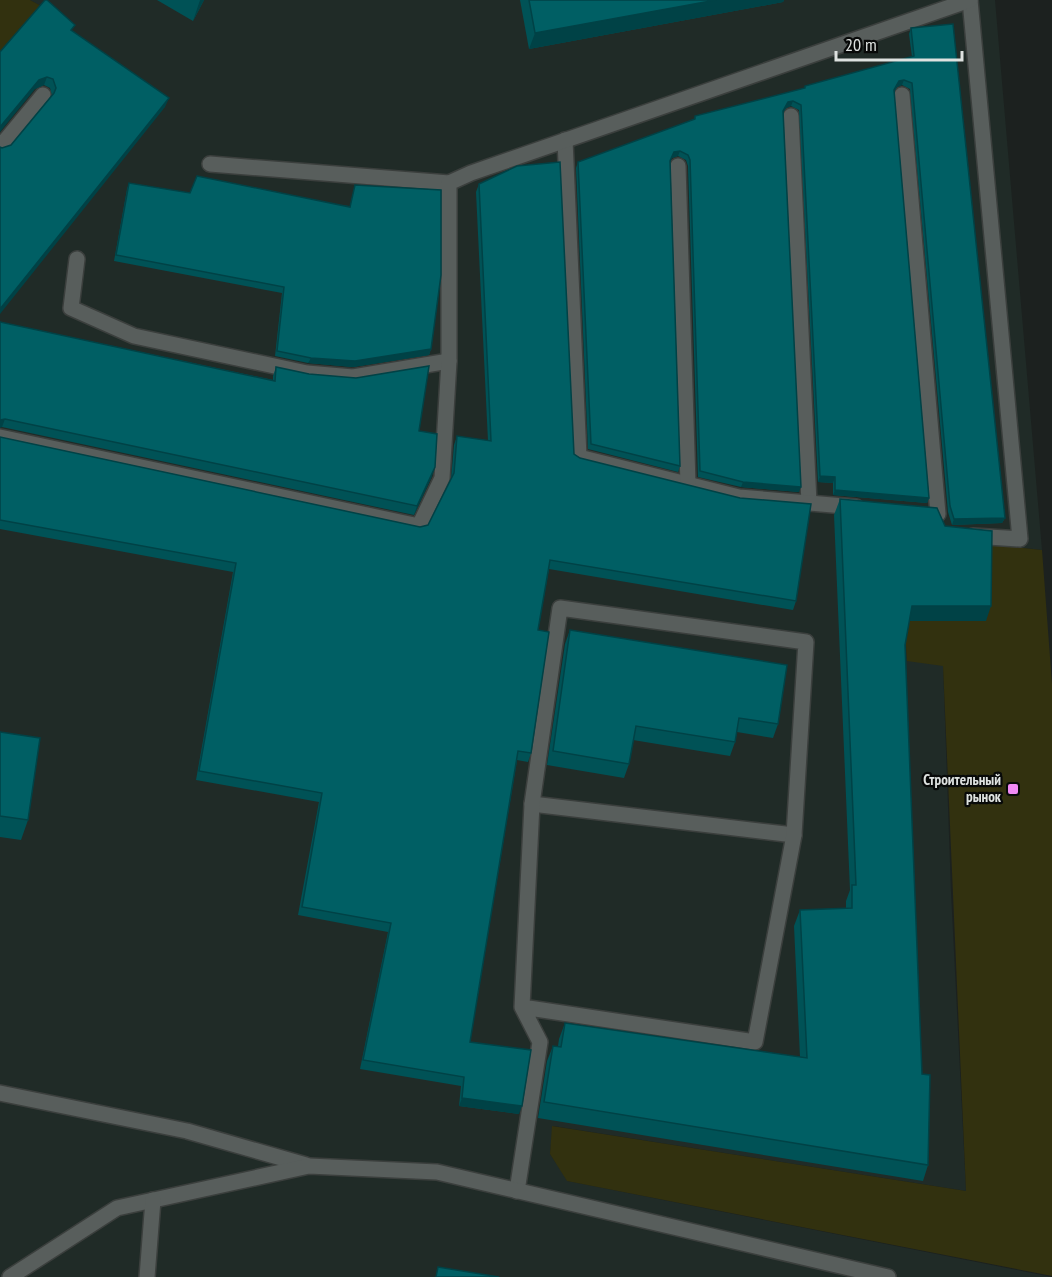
<svg xmlns="http://www.w3.org/2000/svg" width="1052" height="1277" font-family="'PT Sans Narrow',sans-serif">
  <style>
    .built { fill: #202b27 }
    .green { fill: #32310f }
    .lines { fill: none; stroke-linecap: round; stroke-linejoin: round }
    .lane-casing { stroke: #3b3f3d; stroke-width: 18 }
    .street-casing { stroke: #3b3f3d; stroke-width: 18 }
    .lane { stroke: #585e5c; stroke-width: 15 }
    .street { stroke: #585e5c; stroke-width: 15 }
    .wall { fill: #005256 }
    .shaded-wall { fill: #004246 }
    .building { fill: #005f64; stroke: #004246; stroke-width: 1.5 }
    .poi-dot { fill: #f18af4; stroke: #080a09; stroke-width: 2 }
    .labels { text-anchor: middle; stroke-width: 4.5; stroke-linejoin: round; paint-order: stroke }
    .poi-label { font-size: 15px; font-weight: bold; fill: #dee2e0; stroke: #080a09; text-anchor: end }
  </style>
  <rect width="100%" height="100%" fill="#1c211f"/>
  <path class="built" d="M30,0H995L1042,550L922,537L943,665L951,892L966,1191L553,1126L550,1154L568,1181L1052,1277H0V56L42,7Z"/>
  <g class="green">
    <path d="M0,0H30L43,7L0,56Z"/>
    <path d="M922,537L1042,550L1052,684V1276L567,1181L550,1154L552,1126L966,1191L943,666L907,661L905,628Z"/>
  </g>
  <g class="lines">
    <g class="lane-casing">
      <g id="lane">
        <path d="M970,0L1020,539L973,536"/>
        <path d="M902,95L938,514"/>
        <path d="M791,116L809,503"/>
        <path d="M565,140L579,457L739,497L856,507"/>
        <path d="M0,147L43,95"/>
        <path d="M210,164L449,183"/>
        <path d="M678,166L688,484"/>
        <path d="M77,259L71,308L134,336L307,373L353,377L449,361"/>
        <path d="M532,804L794,835"/>
        <path d="M0,1093L187,1131L306,1165"/>
        <path d="M517,1191L540,1042L522,1007L532,804L560,608L806,642L794,835L755,1042L522,1007"/>
        <path d="M10,1277L117,1208L309,1166L437,1172L888,1277"/>
        <path d="M147,1277L153,1200"/>
      </g>
    </g>
    <g class="street-casing">
      <path id="street" d="M0,437L419,526L442,478L449,361V183L471,173L970,0"/>
    </g>
    <use href="#lane" class="lane"/>
    <use href="#street" class="street"/>
  </g>
  <g class="wall">
    <path d="M157,0H204L193,21Z"/>
    <path d="M520,0H784L783,2L529,49Z"/>
    <path d="M911,28L1005,518L1002,523L952,525L948,512L910,89L902,85L897,87L894,92L929,498L927,503L833,495V483L818,482L799,110L791,106L786,108L783,113L799,492L741,487L698,477L688,166L686,160L678,156L672,158L670,162L680,466L678,472L588,449L576,168L578,162L694,120L695,116L804,89L805,86L912,57L909,34Z"/>
    <path d="M73,31L165,107L2,148L11,145L52,95L50,88L44,85L35,89Z"/>
    <path d="M129,183L190,193L350,206L355,185L431,349L429,355L353,367L308,363L275,356L282,293L114,261L127,189Z"/>
    <path d="M479,184L574,454L796,601L793,610L549,569L538,630L531,753L528,762L517,760L470,1042L519,1114L459,1106L461,1086L360,1069L388,932L298,915L319,802L196,780L233,572L0,529V437L420,527L428,525L451,479L454,445L457,436L488,441L476,192Z"/>
    <path d="M0,322L273,380V376L276,367L419,431L432,476L414,515L2,427Z"/>
    <path d="M840,499L986,621H909L905,645L922,1074L928,1165L923,1181L538,1118L547,1061L553,1046H558L559,1039L565,1023L800,1057L794,926L800,910L846,908V901L850,890L834,515Z"/>
    <path d="M570,630L778,724L773,738L737,732L735,742L730,756L633,740L629,764L624,778L547,765L565,644Z"/>
    <path d="M0,732L28,820L21,840L0,837Z"/>
  </g>
  <g class="shaded-wall">
    <path d="M200,0H204L193,21Z"/>
    <path d="M716,0H784L783,2L529,49L535,33Z"/>
    <path d="M47,77L44,85L35,89L0,132V127L39,80Z"/>
    <path d="M904,80L902,85L897,87L892,96L899,81Z"/>
    <path d="M169,98L165,107L0,314V309Z"/>
    <path d="M793,101L791,106L786,108L781,116L788,102Z"/>
    <path d="M680,151L678,156L672,158L668,166L674,152Z"/>
    <path d="M431,349L429,355L353,367L308,363L311,358Z"/>
    <path d="M5,419L2,427L0,428V420Z"/>
    <path d="M435,467L432,476L414,515L417,506Z"/>
    <path d="M820,476L835,477L833,483L818,482Z"/>
    <path d="M743,482L801,487L799,492L741,487Z"/>
    <path d="M835,490L929,498L927,503L833,495Z"/>
    <path d="M1005,518L1002,523L952,525L954,519Z"/>
    <path d="M912,606H991L986,621H906Z"/>
    <path d="M462,1098L522,1106L519,1114L459,1106Z"/>
  </g>
  <g class="building">
    <path d="M45,0H47L75,25L71,30L169,98L0,309V147L2,148L11,145L54,93L56,88L53,79L47,77L39,80L0,127V52Z"/>
    <path d="M529,0H716L535,33Z"/>
    <path d="M953,24L1005,518L954,519L950,506L912,83L904,80L899,81L894,90L929,498L835,490V477L820,476L801,105L793,101L788,102L783,111L801,487L743,482L700,471L690,160L688,155L680,151L674,152L670,161L680,466L591,444L578,162L695,119V116L805,88V86L914,56L911,28Z"/>
    <path d="M560,162L574,454L580,458L740,498L811,504L796,601L550,560L538,630L549,632L531,753L518,751L470,1042L531,1050L522,1106L462,1098L464,1077L363,1060L391,923L302,907L322,793L199,771L236,563L0,520V437L420,527L428,525L454,473L457,436L491,441L479,184L517,166Z"/>
    <path d="M197,176L350,207L355,185L441,190V275L431,349L355,361L311,358L277,351L284,287L116,255L129,183L190,193Z"/>
    <path d="M0,322L275,381L276,367L309,374L356,378L429,366L419,431L437,434L435,467L417,506L5,419L0,420Z"/>
    <path d="M840,499L937,508L945,526L992,531L991,606H912L905,645L922,1074L930,1075L928,1165L544,1102L553,1046L561,1047L565,1023L807,1058L800,910L852,908V885H856Z"/>
    <path d="M570,630L787,665L778,724L739,718L735,742L636,726L629,764L553,751Z"/>
    <path d="M0,732L40,738L28,820L0,816Z"/>
    <path d="M438,1267L499,1277H436Z"/>
  </g>
  <rect class="poi-dot" x="1007" y="783" width="12" height="12" rx="3"/>
  <g class="labels">
    <g class="poi-label">
      <text x="1001" y="785">Строительный<tspan x="1001" dy="17">рынок</tspan></text>
    </g>
  </g>
  <path d="M836 51v9h126v-9" fill="none" stroke="#dee2e0" stroke-width="3"/>
  <text x="845" y="51" font-size="18" fill="#dee2e0" stroke="#080a09" stroke-width="4.5" paint-order="stroke">20 m</text>
</svg>
